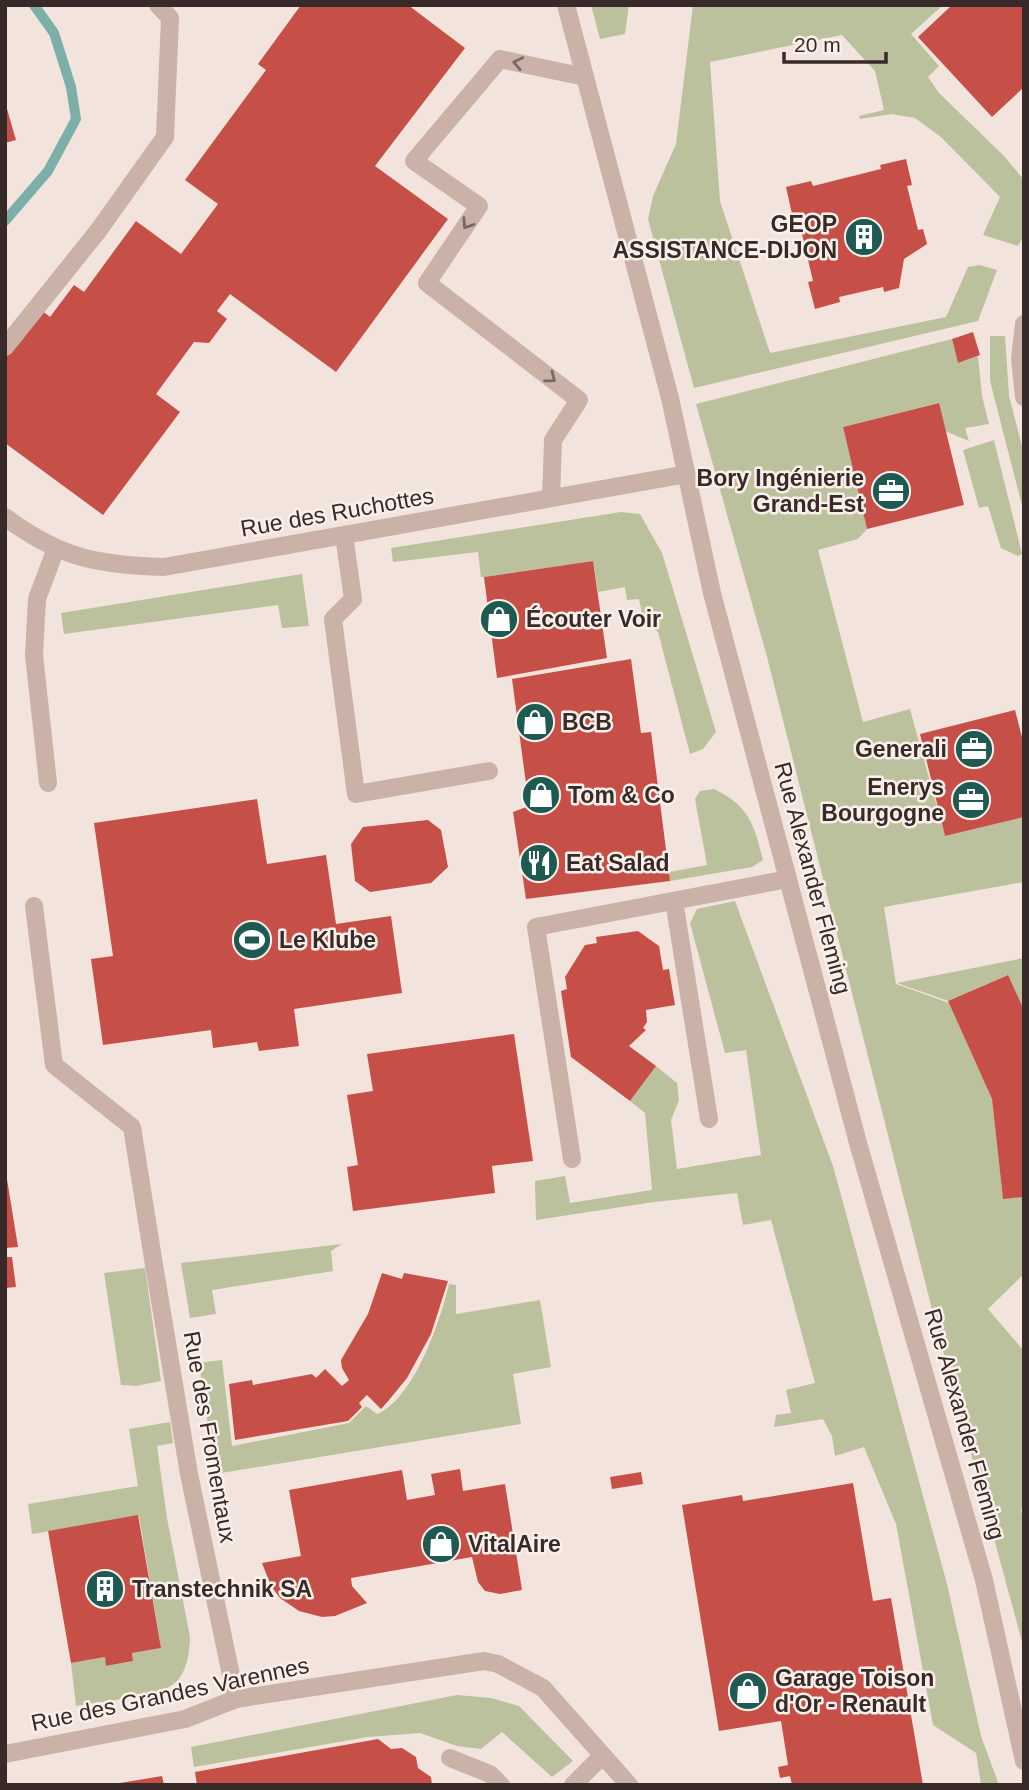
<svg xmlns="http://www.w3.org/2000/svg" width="1029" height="1790" font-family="Helvetica,sans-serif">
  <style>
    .green { fill: #bbc19c }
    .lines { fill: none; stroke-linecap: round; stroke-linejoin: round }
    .stream { stroke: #7bafa8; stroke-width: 10 }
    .building { fill: #c64f47 }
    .lane { stroke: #cab2a8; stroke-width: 18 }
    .street { stroke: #cab2a8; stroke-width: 18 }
    .oneway { stroke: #796762 }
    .labels { text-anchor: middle; stroke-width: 5; stroke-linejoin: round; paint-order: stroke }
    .poi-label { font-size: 23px; font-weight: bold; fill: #372a28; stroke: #faefe9; text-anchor: start }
    .street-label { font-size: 23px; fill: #372a28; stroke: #faefe9 }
  </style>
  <rect width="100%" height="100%" fill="#f2e4dc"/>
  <g class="green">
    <path d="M591,5H629L625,34L600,39Z"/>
    <path d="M693,5H943L911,34L939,66L928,77L939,93L1004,156L1024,180V235L1018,246L983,235L1000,197L941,137L915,118L892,114L860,119L859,116L884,110L875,71L842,35L710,62L720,201L770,353L946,317L968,267L980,265L997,270L978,321L694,388L648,219L653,196L676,144Z"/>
    <path d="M990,336H1005L1009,396L1024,454V513L990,381Z"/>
    <path d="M952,339L958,363L978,356L982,396L989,424L965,428L969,441L945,431L938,403L843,427L867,529L858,539L818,550L863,722L910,709L945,836L1024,817V882L884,907L896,984L949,1003L992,1099L1003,1198L1024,1197V1274L988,1309L1024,1351V1507L1021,1509L1024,1529V1649L936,1325L767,657L696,404Z"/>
    <path d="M994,440L1022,554L1018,556L1001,548L988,506L979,508L963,450Z"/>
    <path d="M621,512L640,514L662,553L716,732L703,749L690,754L658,632L644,623L639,599L627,600L625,587L598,592L593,561L484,577H481L478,552L393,562L391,548Z"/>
    <path d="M302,574L309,626L282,628L278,605L64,634L61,613Z"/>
    <path d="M714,789C749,806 754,824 763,860L752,867L670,881L669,872L707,865L695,799L700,791Z"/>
    <path d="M735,901L833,1166L947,1584L981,1736L999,1785H981L976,1753L933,1725L896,1524L864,1447L835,1456L832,1436L823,1419L774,1427L776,1415L791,1413L786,1390L815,1383L771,1220L743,1225L737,1193L654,1202L536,1220L535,1181L565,1176L570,1203L652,1190L645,1113L630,1101L656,1066L677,1083L679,1100L671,1120L677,1169L761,1155L746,1050L725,1053L690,923L697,909Z"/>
    <path d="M1024,958V1010L1007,975L948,1001L897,983Z"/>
    <path d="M342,1244L331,1251L333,1271L212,1290L216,1314L190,1318L181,1263Z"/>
    <path d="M145,1268L161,1381L136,1386L121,1385L104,1273Z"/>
    <path d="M449,1284L456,1285V1314L540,1300L551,1367L513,1374L521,1424L215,1474L199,1363L222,1360L232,1446L349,1423L366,1406L377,1414C414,1399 441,1319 449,1284Z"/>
    <path d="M170,1422L173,1443L157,1446L167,1518L190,1637C190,1650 187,1672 176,1682C159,1698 99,1701 76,1706L71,1663L105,1657L107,1666L133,1661L132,1653L161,1648L139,1516L32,1534L28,1504L138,1486L129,1429Z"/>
    <path d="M457,1695L491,1698L519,1706L573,1761L552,1777L502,1732L481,1749L457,1746L420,1733L368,1737L194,1767L191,1747Z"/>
  </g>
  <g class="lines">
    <path class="stream" d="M5,221L48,171L76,119L71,87L54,33L34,5"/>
  </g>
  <g class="building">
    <path d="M301,5H408L465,48L375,166L448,219L336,372L230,294L217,311L227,319L209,343L194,342L156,394L180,412L103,515L5,443V356L40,309L50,317L74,285L84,292L136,221L181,254L218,204L185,180L266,70L258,64Z"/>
    <path d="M952,5H1024V87L992,117L918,37Z"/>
    <path d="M5,102L16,140L5,143Z"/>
    <path d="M906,159L912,185L907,186L918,230L923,229L927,244L904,259L899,288L884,292L883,287L839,297L840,302L815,309L808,282L813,281L797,213L792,214L786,187L811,181L813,186L881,169L880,165Z"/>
    <path d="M973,332L980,355L958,363L952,339Z"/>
    <path d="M939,403L964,505L867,529L843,427Z"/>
    <path d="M593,561L607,658L497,678L484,577Z"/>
    <path d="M631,659L641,733L651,732L670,881L526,899L513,812L529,806L512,679Z"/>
    <path d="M1015,710L1024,745V817L945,836L920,734Z"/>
    <path d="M257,799L267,864L326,855L336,924L391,916L402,993L294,1009L299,1046L259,1051L257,1042L213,1048L211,1030L103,1045L91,959L113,956L94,823Z"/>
    <path d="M428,820L441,830L448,867L431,883L370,892L355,881L351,844L363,827Z"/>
    <path d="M638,931L659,946L663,970L669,969L675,1005L646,1010L647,1022L643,1028L646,1030L629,1046L656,1066L630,1101L571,1057L561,991L567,989L565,977L585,945L597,943L596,937Z"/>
    <path d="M1008,975L1024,1010V1197L1003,1199L992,1099L948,1001Z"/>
    <path d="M514,1034L533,1161L492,1166L495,1193L353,1211L347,1167L358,1165L347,1095L373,1091L367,1054Z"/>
    <path d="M5,1167L18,1247L5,1248Z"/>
    <path d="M5,1257H12L16,1287L5,1288Z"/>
    <path d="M382,1273L402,1279L404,1273L448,1281L431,1334L407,1378L389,1400L381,1409L367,1395L359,1403L362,1407L348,1421L235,1440L229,1384L252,1380L253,1385L312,1374L316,1378L325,1369L342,1386L349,1380L342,1368L341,1360L368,1314Z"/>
    <path d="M460,1469L463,1491L505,1484L522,1590L500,1594L485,1591L478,1582L472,1557L351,1578L352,1586L367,1603L335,1616L322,1617L299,1611L280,1598L271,1586L262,1563L301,1556L289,1490L402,1470L407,1500L435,1495L431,1474Z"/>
    <path d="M641,1472L643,1484L612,1489L610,1477Z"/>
    <path d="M853,1483L873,1601L891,1598L923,1785H792L790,1776L780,1778L778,1767L788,1765L781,1721L719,1731L682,1505L742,1495L743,1501Z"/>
    <path d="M138,1515L161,1648L132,1653L133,1661L106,1666L105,1657L71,1663L48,1531Z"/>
    <path d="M378,1739L391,1749L402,1748L416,1757L418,1768L431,1777L432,1785H197L195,1772Z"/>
    <path d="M162,1776L164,1785H120V1783Z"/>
  </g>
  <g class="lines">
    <g class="lane">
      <path d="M5,347L98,231L165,137L170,18L158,5"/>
      <path d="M551,498L553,440L579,400L427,283L479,206L414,161L500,59L585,77"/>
      <path d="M344,535L353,599L333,619L356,794L489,771"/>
      <path d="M48,783L34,655L37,599L56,548"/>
      <path d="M674,901L709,1119"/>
      <path d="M34,906L54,1065L132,1127L154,1265"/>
      <path d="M572,1159L536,927L788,879"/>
      <path d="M450,1758L490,1774L501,1785"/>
      <path d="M573,1785L602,1756"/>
    </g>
    <g class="street">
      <path d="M566,5L670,398L712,593L858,1143L984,1580L1024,1761"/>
      <path d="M1024,324L1020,359L1024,397"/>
      <path d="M5,517C60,558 97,565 164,567L687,474"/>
      <path d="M154,1265L189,1474L236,1699"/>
      <path d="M5,1754L185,1719L236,1699L484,1661L498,1664L543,1688L629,1785"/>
    </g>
  </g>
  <defs><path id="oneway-chevron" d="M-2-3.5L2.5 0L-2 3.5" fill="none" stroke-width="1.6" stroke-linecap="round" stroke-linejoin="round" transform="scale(1.75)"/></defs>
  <g class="oneway">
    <use href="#oneway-chevron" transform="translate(518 63) rotate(-168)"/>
    <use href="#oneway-chevron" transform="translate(467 224) rotate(124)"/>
    <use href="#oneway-chevron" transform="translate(551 378) rotate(37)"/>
  </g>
  <defs>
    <g id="building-disc" transform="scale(2.0125)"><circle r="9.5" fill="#1e5952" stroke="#faefe9"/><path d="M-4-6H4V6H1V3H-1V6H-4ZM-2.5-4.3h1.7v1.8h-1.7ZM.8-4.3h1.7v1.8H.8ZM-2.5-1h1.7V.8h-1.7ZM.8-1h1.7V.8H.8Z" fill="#fff"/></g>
    <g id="office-disc" transform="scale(2.0125)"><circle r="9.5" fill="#1e5952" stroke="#faefe9"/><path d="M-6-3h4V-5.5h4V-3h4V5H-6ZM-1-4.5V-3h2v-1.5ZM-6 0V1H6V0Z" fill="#fff"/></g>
    <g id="shop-disc" transform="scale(2.0125)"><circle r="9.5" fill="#1e5952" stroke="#faefe9"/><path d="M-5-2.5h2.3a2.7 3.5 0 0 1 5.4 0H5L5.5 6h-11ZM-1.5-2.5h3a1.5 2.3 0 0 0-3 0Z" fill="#fff"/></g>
    <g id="restaurant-disc" transform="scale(2.0125)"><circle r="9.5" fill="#1e5952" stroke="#faefe9"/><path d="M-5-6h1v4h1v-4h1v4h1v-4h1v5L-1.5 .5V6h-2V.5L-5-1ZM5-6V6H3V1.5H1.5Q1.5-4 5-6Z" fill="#fff"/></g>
    <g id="stadium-disc" transform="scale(2.0125)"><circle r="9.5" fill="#1e5952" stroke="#faefe9"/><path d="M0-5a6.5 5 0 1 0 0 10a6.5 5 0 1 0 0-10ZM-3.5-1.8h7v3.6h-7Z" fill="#fff"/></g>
  </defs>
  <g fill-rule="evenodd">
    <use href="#building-disc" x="864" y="237"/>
    <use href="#office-disc" x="891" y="491"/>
    <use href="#shop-disc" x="499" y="619"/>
    <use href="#shop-disc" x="535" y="722"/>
    <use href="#office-disc" x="974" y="749"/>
    <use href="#shop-disc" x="541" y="795"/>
    <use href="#office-disc" x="971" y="800"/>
    <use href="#restaurant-disc" x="539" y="863"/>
    <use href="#stadium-disc" x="252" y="940"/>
    <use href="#shop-disc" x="441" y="1544"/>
    <use href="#building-disc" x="105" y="1589"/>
    <use href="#shop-disc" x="748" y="1691"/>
  </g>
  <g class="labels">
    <g class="poi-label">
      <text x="837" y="232" text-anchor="end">GEOP<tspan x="837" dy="26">ASSISTANCE-DIJON</tspan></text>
      <text x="864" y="486" text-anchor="end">Bory Ingénierie<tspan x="864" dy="26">Grand-Est</tspan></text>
      <text x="526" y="627">Écouter Voir</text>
      <text x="562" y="730">BCB</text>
      <text x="947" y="757" text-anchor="end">Generali</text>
      <text x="944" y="795" text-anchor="end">Enerys<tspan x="944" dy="26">Bourgogne</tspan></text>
      <text x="568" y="803">Tom &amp; Co</text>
      <text x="566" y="871">Eat Salad</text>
      <text x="279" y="948">Le Klube</text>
      <text x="468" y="1552">VitalAire</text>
      <text x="132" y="1597">Transtechnik SA</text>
      <text x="775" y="1686">Garage Toison<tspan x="775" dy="26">d'Or - Renault</tspan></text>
    </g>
    <g class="street-label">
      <text transform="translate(337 512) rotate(-10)" y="8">Rue des Ruchottes</text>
      <text transform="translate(813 878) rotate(75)" y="8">Rue Alexander Fleming</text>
      <text transform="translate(965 1424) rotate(74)" y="8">Rue Alexander Fleming</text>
      <text transform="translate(210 1437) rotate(80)" y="8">Rue des Fromentaux</text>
      <text transform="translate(170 1694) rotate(-12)" y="8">Rue des Grandes Varennes</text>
    </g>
  </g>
  <rect width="1029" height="1790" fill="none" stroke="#372a28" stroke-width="14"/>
  <path d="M784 52v10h102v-10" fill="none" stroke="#372a28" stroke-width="3.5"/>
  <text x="794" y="52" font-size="21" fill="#372a28" stroke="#faefe9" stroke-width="5" paint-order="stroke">20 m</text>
</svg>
